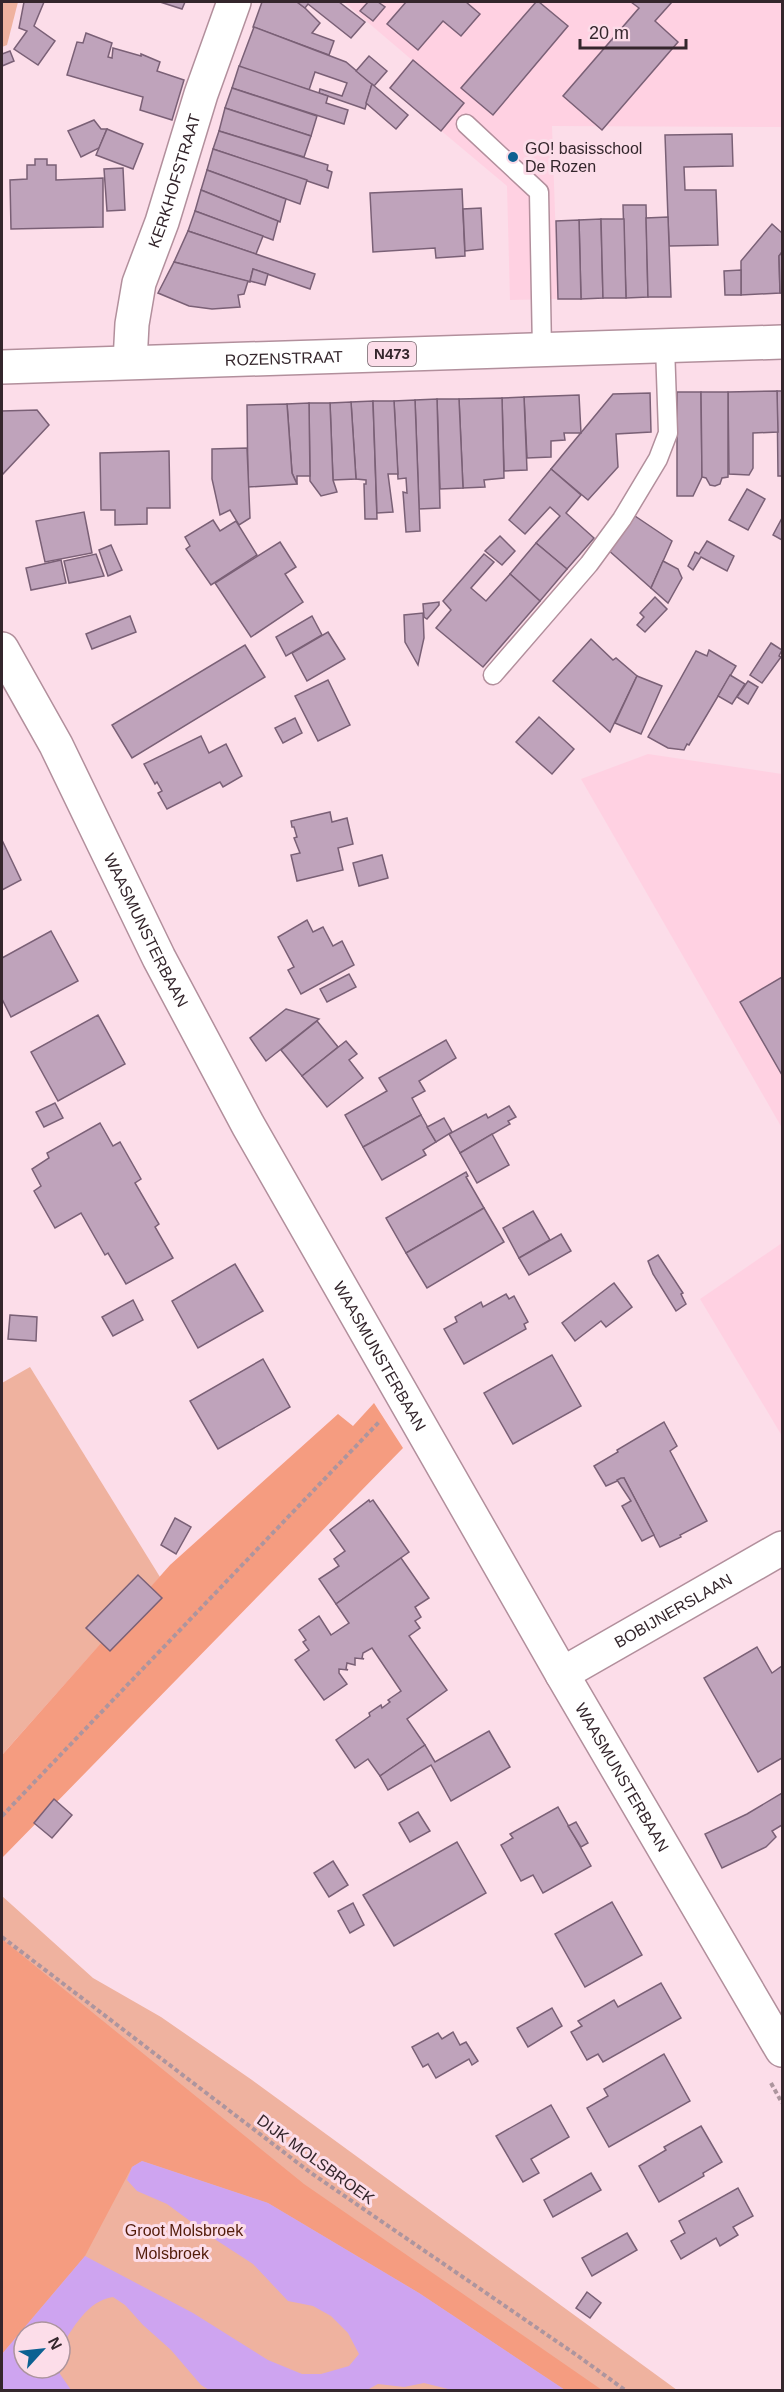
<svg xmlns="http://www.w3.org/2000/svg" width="784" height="2392" font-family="Arial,sans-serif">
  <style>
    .built { fill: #ffd1e2 }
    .green { fill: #efb29f; fill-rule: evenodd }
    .forest { fill: #f59c80 }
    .water { fill: #cea4f0 }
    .building { fill: #bfa3bb; stroke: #7a6076; stroke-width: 1.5 }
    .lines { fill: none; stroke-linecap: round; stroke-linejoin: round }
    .lane-casing { stroke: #b28f9c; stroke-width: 21 }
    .street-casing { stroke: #b28f9c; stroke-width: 36 }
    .secondary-casing { stroke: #b28f9c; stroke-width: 36 }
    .primary-casing { stroke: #b28f9c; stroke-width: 36 }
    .path { stroke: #ad959e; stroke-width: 4; stroke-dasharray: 4.5 3; stroke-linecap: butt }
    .lane { stroke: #fff; stroke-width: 18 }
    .street { stroke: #fff; stroke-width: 33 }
    .secondary { stroke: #fff; stroke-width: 33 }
    .primary { stroke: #fff; stroke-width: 33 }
    .poi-dot { fill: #0c6192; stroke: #fcdde9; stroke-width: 2 }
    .labels { text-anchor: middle; stroke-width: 6; stroke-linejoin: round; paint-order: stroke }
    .shield { fill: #fcdde9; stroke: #705d65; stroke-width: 1.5 }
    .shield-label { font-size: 15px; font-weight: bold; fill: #34262c }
    .poi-label { font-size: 16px; fill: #34262c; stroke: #fcdde9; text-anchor: start }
    .street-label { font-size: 16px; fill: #34262c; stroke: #fcdde9 }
    .park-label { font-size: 16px; fill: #531c0a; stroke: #fcdde9 }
  </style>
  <rect width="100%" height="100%" fill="#fcdde9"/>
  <g class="built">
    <path d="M344,2H782V127L552,126L558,299L510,300L507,186L389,87L412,60Z"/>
    <path d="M648,754L782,774V1128L581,779Z"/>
    <path d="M782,1243V1436L700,1299Z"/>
  </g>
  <g class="green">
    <path d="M2,2H18L7,45L2,47Z"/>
    <path d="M30,1367L160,1577L2,1755V1383Z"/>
    <path d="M2,1896L93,1978L161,2017L252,2080L677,2390H2ZM24,2332H60V2368H24Z"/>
  </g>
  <g class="forest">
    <path d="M374,1403L403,1448L2,1858V1755L170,1565L338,1414L353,1426Z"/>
    <path d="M2,1939L304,2184L602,2390H565L419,2293L268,2203L142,2161L132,2167L85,2256L2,2354Z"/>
  </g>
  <path class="water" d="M142,2161L268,2203L419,2293L565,2390H452L424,2383L404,2387L378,2384L367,2390H209L201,2385L171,2350L143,2325L125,2305L113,2297C87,2301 73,2328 60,2349V2332H24V2368H60V2374L71,2390H2V2354L85,2256L193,2313L268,2360L302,2374H321L349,2366L359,2354L348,2333L331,2316L313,2306L288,2301L253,2264L213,2238L167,2204L137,2191L127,2180L132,2167Z"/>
  <g class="building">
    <path d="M24,2H44L34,26L55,41L38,65L14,49L27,31L19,28Z"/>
    <path d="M160,2H185L182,9Z"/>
    <path d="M262,2H297L305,8L320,23L312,33L334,41L329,55L253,27Z"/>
    <path d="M297,2H339L365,22L351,38L308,4L305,8Z"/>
    <path d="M368,2H378L385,7L373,21L360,11Z"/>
    <path d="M406,2H466L480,14L461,36L443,21L418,50L387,24Z"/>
    <path d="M536,2H539L568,26L493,115L461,88Z"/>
    <path d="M631,2H672L655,21L678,42L602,130L563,96L639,8Z"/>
    <path d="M254,27L346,62L372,84L365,109L319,93L320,89L342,96L347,83L315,72L309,90L239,67Z"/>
    <path d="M86,33L112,43L108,57L112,58L113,48L141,56V54L160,62L157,71L184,80L172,120L140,110L143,97L67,75L77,42L83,43Z"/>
    <path d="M10,51L14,61L2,66V54Z"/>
    <path d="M369,56L387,71L374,86L356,71Z"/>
    <path d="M413,60L464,103L441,131L390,88Z"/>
    <path d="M239,66L328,96L326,103L348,110L344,124L232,88Z"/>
    <path d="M372,84L408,115L396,129L366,103Z"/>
    <path d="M232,88L317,116L311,136L225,108Z"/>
    <path d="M225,108L311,136L304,157L219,131Z"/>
    <path d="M94,120L101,129H107L99,148L81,157L68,131Z"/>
    <path d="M107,129L143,144L133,169L96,155Z"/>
    <path d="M219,131L328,165L327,170L332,172L328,188L213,149Z"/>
    <path d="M732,134L733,166L684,167L685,190H716L718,245L669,246L665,135Z"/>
    <path d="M213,149L307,180L300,204L207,170Z"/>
    <path d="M35,159H47V165H56V180L103,178V227L11,229L10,180L27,179V165H35Z"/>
    <path d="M123,168L125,210L107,211L104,169Z"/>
    <path d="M207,170L286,199L280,222L201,190Z"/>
    <path d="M462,189L465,256L436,258L435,248L373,252L370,193Z"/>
    <path d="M201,190L278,221L273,240L195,211Z"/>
    <path d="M623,205H646L648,297L626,298Z"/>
    <path d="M481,208L483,249L465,251L463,209Z"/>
    <path d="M195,211L263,236L256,254L188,231Z"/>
    <path d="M668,217L671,297H648L646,218Z"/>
    <path d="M601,219L603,298L581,299L579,220Z"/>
    <path d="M601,219H624L626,298H603Z"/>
    <path d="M579,220L581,299H558L556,221Z"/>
    <path d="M772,224L782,233V252L779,256L780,293L741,295V261Z"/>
    <path d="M188,231L315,274L310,289L253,269L250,282L174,262Z"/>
    <path d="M782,252V293H780L779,256Z"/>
    <path d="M174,262L248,281L244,294L238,295L240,307L212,309L189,306L158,293Z"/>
    <path d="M253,269L268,274L265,285L250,281Z"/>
    <path d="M741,270V295H725L724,271Z"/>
    <path d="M777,391H782V476H778Z"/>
    <path d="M777,391L778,432L753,433V468L749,475L729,474L728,392Z"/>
    <path d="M677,392H701L702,477L693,496H677Z"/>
    <path d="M701,392H728V477L722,478L720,484L715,486L710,485L706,478L702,477Z"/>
    <path d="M650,393L651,432L616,434L618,467L588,500L551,469L613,394Z"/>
    <path d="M579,395L581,433H564L565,440L551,441V457L527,458L524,397Z"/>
    <path d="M524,397L527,470L504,471L502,398Z"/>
    <path d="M502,398L504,478L484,480L485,487L463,488L459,399Z"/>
    <path d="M437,399H459L463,488L440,489Z"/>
    <path d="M437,399L440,508L419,509L415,400Z"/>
    <path d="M415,400L420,531L406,532L403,492L407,493L406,478L398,479L394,401Z"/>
    <path d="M373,401L377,519H365L364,484H366V480L356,479L351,402Z"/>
    <path d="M373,401H394L398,474H388L393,512L377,513Z"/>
    <path d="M351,402L356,479L333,480L330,403Z"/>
    <path d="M309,403H330L333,480L337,492L321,496L310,481Z"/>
    <path d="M309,403L310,476H297V484L292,473L287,404Z"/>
    <path d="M287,404L292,473L297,484L248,487L247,405Z"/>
    <path d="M37,410L49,425L2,475V411Z"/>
    <path d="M247,448L250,518L239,525L230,510L220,515L212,479V449Z"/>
    <path d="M169,451L170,508H147V524L115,525V510H101L100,453Z"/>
    <path d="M551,469L581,495L566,513L594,538L567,569L536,543L560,516L550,507L525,534L509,520Z"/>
    <path d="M747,489L765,499L748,530L729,520Z"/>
    <path d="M84,512L92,553L45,562L36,521Z"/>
    <path d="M632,514L672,541L651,588L607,549Z"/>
    <path d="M782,518V540L773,535Z"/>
    <path d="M213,520L220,531L236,521L257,555L211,585L186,549L190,546L185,537Z"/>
    <path d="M500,536L515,551L502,565L485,551Z"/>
    <path d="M707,541L734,556L727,571L701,557L693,570L688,566L695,552L699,554Z"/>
    <path d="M280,542L296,567L285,574L303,602L251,637L215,583Z"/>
    <path d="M536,543L567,569L540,601L510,574Z"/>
    <path d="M111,545L122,570L108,576L99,550Z"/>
    <path d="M96,554L104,576L69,583L64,561Z"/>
    <path d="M484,554L494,562L471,588L486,601L510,574L540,601L483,667L436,628L451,610L443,601Z"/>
    <path d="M61,560L66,583L31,590L26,568Z"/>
    <path d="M663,561L678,569L682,578L668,603L651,588Z"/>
    <path d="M655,597L667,609L645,632L637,625L644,617L640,613Z"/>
    <path d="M439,602V605L427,619L424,617L423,604Z"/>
    <path d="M423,613L424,638L418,665L405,642L404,615Z"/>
    <path d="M130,616L136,632L92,649L86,634Z"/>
    <path d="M312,616L322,635L286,656L276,637Z"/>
    <path d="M328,632L345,659L307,681L292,653Z"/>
    <path d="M591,639L613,660L616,658L637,676L610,732L553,681Z"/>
    <path d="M771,643L782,650L779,656L781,657L762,683L750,675Z"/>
    <path d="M245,645L265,677L132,758L112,725Z"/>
    <path d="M709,650L736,666L689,745L687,744L684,750L668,748L648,737L696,651L707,656Z"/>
    <path d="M730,675L745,684L732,704L718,696Z"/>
    <path d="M637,676L662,686L641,734L615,723Z"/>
    <path d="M328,680L350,725L318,741L295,696Z"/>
    <path d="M748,681L758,687L748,704L737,697Z"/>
    <path d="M539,717L574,749L552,774L516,742Z"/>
    <path d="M295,718L302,733L283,743L275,728Z"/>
    <path d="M201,736L209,753L226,744L242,776L223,787L220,782L167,809L158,793L162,791L157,782L155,784L144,764Z"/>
    <path d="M330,812L332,822L347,818L353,844L338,848L343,870L297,881L291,855L300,853L294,838L297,837L294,827H292L291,821Z"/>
    <path d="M2,840L21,880L2,890Z"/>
    <path d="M382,855L388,878L359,886L353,863Z"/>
    <path d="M307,920L313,932L323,927L333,946L342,941L354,965L301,994L288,970L294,967L278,937Z"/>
    <path d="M51,931L78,981L11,1017L2,999V958Z"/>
    <path d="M349,974L356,987L327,1002L320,989Z"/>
    <path d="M782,977V1075L740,1002Z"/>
    <path d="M286,1009L319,1019L266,1061L250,1038Z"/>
    <path d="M98,1015L125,1064L58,1101L31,1052Z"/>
    <path d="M317,1021L338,1047L302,1076L281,1050Z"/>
    <path d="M446,1040L456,1058L419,1081L425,1091L412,1098L421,1115L363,1147L345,1115L387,1091L379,1078Z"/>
    <path d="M346,1041L357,1054L349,1060L363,1078L327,1107L302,1076Z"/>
    <path d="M55,1103L63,1118L44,1127L36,1112Z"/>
    <path d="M509,1106L516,1117L508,1121L510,1124L460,1153L449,1134L486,1114L488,1118Z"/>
    <path d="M421,1115L436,1142L423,1150L426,1155L382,1180L363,1147Z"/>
    <path d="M444,1118L452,1132L436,1142L427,1127Z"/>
    <path d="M100,1123L113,1146L120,1142L141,1179L135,1183L159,1224L155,1227L173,1258L126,1284L108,1253L105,1255L81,1213L55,1228L34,1191L41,1186L32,1169L49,1158L47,1153Z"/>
    <path d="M492,1134L509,1165L477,1183L460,1153Z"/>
    <path d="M466,1172L468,1176L466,1177L484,1208L406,1253L386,1218Z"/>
    <path d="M484,1208L504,1242L427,1288L406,1253Z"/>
    <path d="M533,1211L550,1240L519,1258L503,1228Z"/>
    <path d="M561,1234L571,1251L529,1275L519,1258Z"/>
    <path d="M658,1255L683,1293L681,1294L686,1304L676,1311L653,1274L648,1261Z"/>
    <path d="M235,1264L263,1311L198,1348L172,1301Z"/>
    <path d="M614,1283L632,1307L606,1327L601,1321L575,1341L562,1323Z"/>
    <path d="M506,1294L509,1299L514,1296L528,1322L524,1324L526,1329L464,1364L444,1329L457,1322L455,1317L481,1302L483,1307Z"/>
    <path d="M133,1300L143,1320L113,1336L102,1317Z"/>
    <path d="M10,1315L37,1317L36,1341L8,1339Z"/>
    <path d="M552,1355L581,1406L513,1444L484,1393Z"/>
    <path d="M263,1359L290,1407L218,1449L190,1401Z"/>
    <path d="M664,1422L677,1446L670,1451L707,1521L680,1535L681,1537L660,1547L624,1478L606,1486L594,1466L618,1452L617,1450Z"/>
    <path d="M621,1478H624L654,1535L642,1541L622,1506L631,1501L617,1480Z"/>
    <path d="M369,1500L370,1502L373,1500L409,1552L336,1604L319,1579L339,1566L334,1559L345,1551L330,1530Z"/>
    <path d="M175,1518L191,1527L176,1554L161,1545Z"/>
    <path d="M401,1558L429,1598L415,1607L421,1617L415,1621L420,1628L409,1636L447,1690L407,1719L425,1745L380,1776L368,1759L355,1768L336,1740L370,1716L369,1713L381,1705L382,1708L390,1702L388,1700L401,1691L372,1648L363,1653L362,1658L364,1659L355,1658V1665L347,1663L346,1669L348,1670L339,1669V1673L347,1684L324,1700L295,1660L309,1650L303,1642L306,1640L299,1630L319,1616L331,1635L349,1623L336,1604Z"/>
    <path d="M138,1575L162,1598L110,1651L86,1628Z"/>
    <path d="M757,1647L772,1673L782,1666V1758L758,1772L704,1678Z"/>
    <path d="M489,1731L510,1767L451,1801L431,1765L388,1790L380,1776L425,1745L435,1762Z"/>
    <path d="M782,1793V1825L772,1831L776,1837L766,1847L722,1868L705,1834L747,1814Z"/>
    <path d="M54,1799L72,1815L52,1838L34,1823Z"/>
    <path d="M558,1807L591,1866L543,1893L533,1875L521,1881L501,1845L513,1838L510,1834Z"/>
    <path d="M418,1812L430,1831L410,1842L399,1823Z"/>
    <path d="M576,1822L588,1843L581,1847L568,1826Z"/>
    <path d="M457,1842L486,1893L394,1946L363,1895Z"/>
    <path d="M333,1861L348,1885L329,1897L314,1873Z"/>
    <path d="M612,1902L642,1955L585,1987L555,1934Z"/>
    <path d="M353,1903L364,1925L350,1933L338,1911Z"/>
    <path d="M661,1983L681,2018L603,2062L598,2054L587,2060L571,2032L582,2026L578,2021L614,2000L618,2007Z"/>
    <path d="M552,2008L562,2026L528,2047L517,2028Z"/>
    <path d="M453,2032L460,2045L466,2042L478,2061L472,2065L469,2059L436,2078L428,2064L423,2067L412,2047L438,2033L442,2039Z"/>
    <path d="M664,2054L690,2101L609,2147L587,2108L608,2096L604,2089Z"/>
    <path d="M551,2105L569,2137L531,2159L539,2173L523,2182L496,2136Z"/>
    <path d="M701,2126L722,2162L703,2173L704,2176L659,2202L639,2166L666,2150L664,2147Z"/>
    <path d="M591,2173L601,2190L553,2217L544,2200Z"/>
    <path d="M738,2188L753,2216L733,2227L738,2235L720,2246L716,2238L681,2259L671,2241L685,2233L679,2221Z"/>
    <path d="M627,2233L637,2250L592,2276L582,2258Z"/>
    <path d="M587,2292L601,2303L590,2318L576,2308Z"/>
  </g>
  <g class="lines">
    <g class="lane-casing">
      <g id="lane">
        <path d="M466,124L539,192L542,350"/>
        <path d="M493,675L589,564L622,519L658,459L668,433L665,346"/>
      </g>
    </g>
    <g class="street-casing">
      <g id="street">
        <path id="s1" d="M130,362L132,324L139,283L162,222L201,94L234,2"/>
        <path id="s2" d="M562,1674L782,1548"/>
      </g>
    </g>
    <g class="secondary-casing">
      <g id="secondary">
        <path id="s3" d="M2,649L56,745L159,958L248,1125L562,1674L782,2050"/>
      </g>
    </g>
    <g class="primary-casing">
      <g id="primary">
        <path id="s4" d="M2,367L782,342"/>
      </g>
    </g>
    <g class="path">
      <path d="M2,1816L379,1422"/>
      <path d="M2,1937L311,2173L578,2356L625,2390"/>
      <path d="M771,2083L782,2103"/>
    </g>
    <use href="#lane" class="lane"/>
    <use href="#street" class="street"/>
    <use href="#secondary" class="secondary"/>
    <use href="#primary" class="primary"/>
  </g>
  <circle class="poi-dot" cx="513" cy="157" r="6"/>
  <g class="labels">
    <rect class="shield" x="368" y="342" width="48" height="24" rx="4.5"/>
    <g class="shield-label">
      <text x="392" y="359">N473</text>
    </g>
    <g class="poi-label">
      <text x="525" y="154">GO! basisschool<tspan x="525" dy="18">De Rozen</tspan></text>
    </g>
    <g class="street-label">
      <text dy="6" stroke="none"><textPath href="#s1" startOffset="188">KERKHOFSTRAAT</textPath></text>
      <text dy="6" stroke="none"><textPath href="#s4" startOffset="282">ROZENSTRAAT</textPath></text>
      <text dy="6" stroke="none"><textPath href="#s3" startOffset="316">WAASMUNSTERBAAN</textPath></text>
      <text dy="6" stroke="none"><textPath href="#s3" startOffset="802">WAASMUNSTERBAAN</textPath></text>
      <text dy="6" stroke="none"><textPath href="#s2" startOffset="128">BOBIJNERSLAAN</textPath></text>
      <text dy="6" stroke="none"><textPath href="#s3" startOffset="1288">WAASMUNSTERBAAN</textPath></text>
      <text transform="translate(316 2159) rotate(36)" y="6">DIJK MOLSBROEK</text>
    </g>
    <g class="park-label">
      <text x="184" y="2236">Groot Molsbroek</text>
      <text x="172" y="2259">Molsbroek</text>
    </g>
  </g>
  <rect width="784" height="2392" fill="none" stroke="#34262c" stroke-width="6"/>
  <g transform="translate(42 2350) rotate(63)"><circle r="28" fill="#fcdde9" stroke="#ac949d" stroke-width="1.5"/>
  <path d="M0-4.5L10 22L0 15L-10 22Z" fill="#0c6192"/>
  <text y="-9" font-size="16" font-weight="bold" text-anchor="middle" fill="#34262c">N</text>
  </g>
  <path d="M580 39v9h106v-9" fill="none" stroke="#34262c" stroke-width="3"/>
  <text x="589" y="39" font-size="18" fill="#34262c" stroke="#fcdde9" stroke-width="4.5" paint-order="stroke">20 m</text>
</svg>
